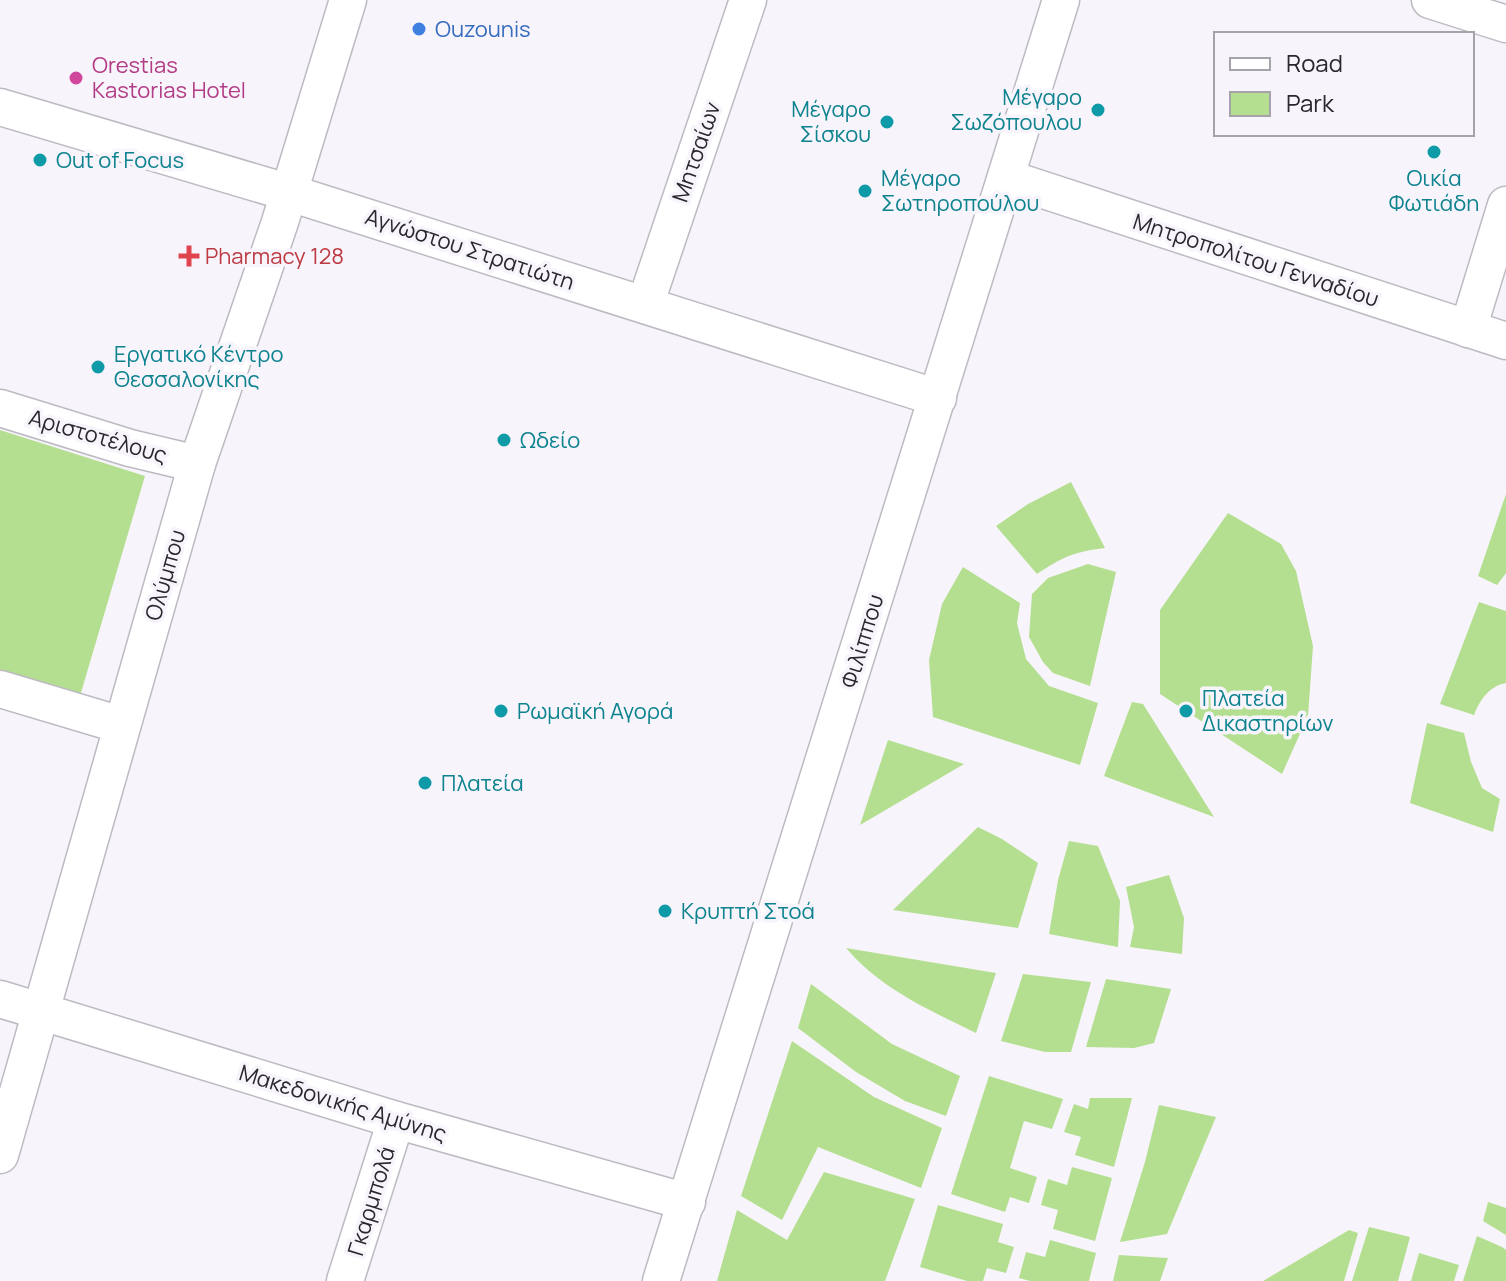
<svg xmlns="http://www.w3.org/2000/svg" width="1506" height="1281" font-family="Manrope,sans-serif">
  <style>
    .green { fill: #b4df90 }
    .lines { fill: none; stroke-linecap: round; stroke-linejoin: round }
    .minor-casing { stroke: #bebac2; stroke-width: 39 }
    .minor { stroke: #fff; stroke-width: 36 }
    .shop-dot { fill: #3f7fe0; stroke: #f8f4fc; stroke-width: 3 }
    .hotel-dot { fill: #d1479c; stroke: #f8f4fc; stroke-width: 3 }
    .culture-dot { fill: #0f9aa8; stroke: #f8f4fc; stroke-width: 3 }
    .health-dot { fill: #e0444e; stroke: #f8f4fc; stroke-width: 3 }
    .labels { text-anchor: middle; stroke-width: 7; stroke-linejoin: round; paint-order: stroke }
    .shop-label { font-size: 22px; fill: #366cbe; stroke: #f8f4fc; text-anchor: start }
    .hotel-label { font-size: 22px; fill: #b23c85; stroke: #f8f4fc; text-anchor: start }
    .culture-label { font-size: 22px; fill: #0d838f; stroke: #f8f4fc; text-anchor: start }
    .street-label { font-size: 22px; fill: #29282b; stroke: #f8f4fc }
    .health-label { font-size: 22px; fill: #be3a42; stroke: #f8f4fc; text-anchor: start }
  </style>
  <rect width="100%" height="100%" fill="#f8f4fc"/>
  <g class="green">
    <path d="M0,430L145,476L80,696L0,671Z"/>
    <path d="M1071,482L1105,548C1074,552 1064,556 1037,574L996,526L1028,504Z"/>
    <path d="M1506,494V573L1497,585L1478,576Z"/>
    <path d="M1228,513L1281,544L1296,571L1313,646L1308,716L1282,774L1160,694V610Z"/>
    <path d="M1088,564L1116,572L1090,686L1053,673L1043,662L1029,637L1032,594L1048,578Z"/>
    <path d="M963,567L1020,603L1017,623L1026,659L1049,686L1098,703L1080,765L933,717L929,660L942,604Z"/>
    <path d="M1479,602L1506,611V683C1489,686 1480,700 1474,715L1440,704Z"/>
    <path d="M1132,702L1143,704L1214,817L1104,776Z"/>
    <path d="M1427,723L1464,733L1471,762L1482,788L1500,799L1493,832L1410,803Z"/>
    <path d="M888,740L964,764L860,825Z"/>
    <path d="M978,827L1002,839L1038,863L1018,928L893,910Z"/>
    <path d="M1069,841L1098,846L1120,901L1118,947L1049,934L1058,880Z"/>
    <path d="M1169,875L1184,918L1182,954L1130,947L1134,927L1126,887Z"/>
    <path d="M846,948L996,973L976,1033C929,1010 881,989 846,948Z"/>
    <path d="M1023,974L1091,982L1071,1052H1045L1001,1041Z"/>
    <path d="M1106,979L1171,989L1154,1043L1134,1048L1086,1047Z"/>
    <path d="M811,984L892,1044L960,1076L946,1116L905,1101L856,1072L798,1028Z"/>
    <path d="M792,1041L874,1097L942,1128L921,1188L818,1147L782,1220L741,1196Z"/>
    <path d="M989,1076L1063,1099L1052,1129L1024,1121L1010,1168L1037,1177L1029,1203L1010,1197L1005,1212L951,1194Z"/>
    <path d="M1090,1098H1132L1114,1167L1075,1155L1081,1137L1064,1132L1074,1104L1088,1109Z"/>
    <path d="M1159,1105L1216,1117L1167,1234L1120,1242L1145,1162Z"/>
    <path d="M1072,1167L1112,1178L1095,1241L1053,1229L1058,1210L1041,1205L1048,1179L1067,1185Z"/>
    <path d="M824,1172L915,1199L885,1281H717L737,1210L787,1240Z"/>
    <path d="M1488,1202L1506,1208V1235L1483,1221Z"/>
    <path d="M938,1205L1003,1224L998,1242L1014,1247L1006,1273L987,1268L983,1281H967L920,1267Z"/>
    <path d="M1369,1227L1410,1237L1398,1281H1352Z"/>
    <path d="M1349,1230L1358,1233L1344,1281H1263Z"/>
    <path d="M1477,1236L1502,1247L1506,1250V1281H1463Z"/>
    <path d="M1050,1240L1096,1253L1089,1281H1030L1019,1278L1026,1252L1045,1257Z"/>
    <path d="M1419,1253L1459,1265L1454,1281H1411Z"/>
    <path d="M1119,1255L1168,1258L1160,1281H1113Z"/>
  </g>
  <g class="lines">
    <g class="minor-casing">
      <g id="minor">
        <path d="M1430,0L1506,24"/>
        <path d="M0,107L290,193L938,398"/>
        <path d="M1007,178L1506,341"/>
        <path d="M645,305L748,0"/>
        <path d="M1468,329L1506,205"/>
        <path d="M0,408L130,448L197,464"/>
        <path d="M0,689L121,725"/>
        <path d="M0,999L396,1120L687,1202"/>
        <path d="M0,1155L197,464L280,222L348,0"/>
        <path d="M345,1281L396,1120"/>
        <path d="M661,1281L1061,0"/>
      </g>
    </g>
    <use href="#minor" class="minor"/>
  </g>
  <circle class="shop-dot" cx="419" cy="29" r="8"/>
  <circle class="hotel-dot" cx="76" cy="78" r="8"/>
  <g class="culture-dot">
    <circle cx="1098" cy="110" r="8"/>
    <circle cx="887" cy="122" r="8"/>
    <circle cx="1434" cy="152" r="8"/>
    <circle cx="40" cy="160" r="8"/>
    <circle cx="865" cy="191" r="8"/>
    <circle cx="98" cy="367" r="8"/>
    <circle cx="504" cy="440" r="8"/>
    <circle cx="501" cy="711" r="8"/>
    <circle cx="1186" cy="711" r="8"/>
    <circle cx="425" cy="783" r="8"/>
    <circle cx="665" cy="911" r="8"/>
  </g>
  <path class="health-dot" d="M185 244h8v8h8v8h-8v8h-8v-8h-8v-8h8z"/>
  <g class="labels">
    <g class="shop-label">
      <text x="435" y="37">Ouzounis</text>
    </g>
    <g class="hotel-label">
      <text x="92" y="73">Orestias<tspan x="92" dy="25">Kastorias Hotel</tspan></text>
    </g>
    <g class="culture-label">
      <text x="1082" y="105" text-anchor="end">Μέγαρο<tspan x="1082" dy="25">Σωζόπουλου</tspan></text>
      <text x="871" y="117" text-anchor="end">Μέγαρο<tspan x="871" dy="25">Σίσκου</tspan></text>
      <text x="56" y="168">Out of Focus</text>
      <text x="881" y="186">Μέγαρο<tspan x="881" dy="25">Σωτηροπούλου</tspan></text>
      <text x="1434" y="186" text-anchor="middle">Οικία<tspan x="1434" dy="25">Φωτιάδη</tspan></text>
      <text x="114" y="362">Εργατικό Κέντρο<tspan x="114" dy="25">Θεσσαλονίκης</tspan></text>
      <text x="520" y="448">Ωδείο</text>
      <text x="1202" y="706">Πλατεία<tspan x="1202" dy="25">Δικαστηρίων</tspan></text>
      <text x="517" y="719">Ρωμαϊκή Αγορά</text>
      <text x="441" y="791">Πλατεία</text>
      <text x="681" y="919">Κρυπτή Στοά</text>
    </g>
    <g class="street-label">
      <text transform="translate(696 152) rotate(-71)" y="8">Μητσαίων</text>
      <text transform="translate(470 249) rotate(18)" y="8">Αγνώστου Στρατιώτη</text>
      <text transform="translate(1256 260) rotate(18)" y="8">Μητροπολίτου Γενναδίου</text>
      <text transform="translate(98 436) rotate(16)" y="8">Αριστοτέλους</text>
      <text transform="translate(165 575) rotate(-74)" y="8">Ολύμπου</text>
      <text transform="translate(862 641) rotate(-73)" y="8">Φιλίππου</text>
      <text transform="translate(343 1103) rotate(17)" y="8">Μακεδονικής Αμύνης</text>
      <text transform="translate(371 1201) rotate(-73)" y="8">Γκαρμπολά</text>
    </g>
    <g class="health-label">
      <text x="205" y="264">Pharmacy 128</text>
    </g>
  </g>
  <rect x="1214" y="32" width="260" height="104" fill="#f8f4fc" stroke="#a5a2a8" stroke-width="2"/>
  <rect x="1230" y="58" width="40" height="12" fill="#ffffff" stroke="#a5a2a8" stroke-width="2"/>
  <text x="1286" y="72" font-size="24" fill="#29282b">Road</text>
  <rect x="1230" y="92" width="40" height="24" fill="#b4df90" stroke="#a5a2a8" stroke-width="2"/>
  <text x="1286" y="112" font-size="24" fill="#29282b">Park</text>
</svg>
